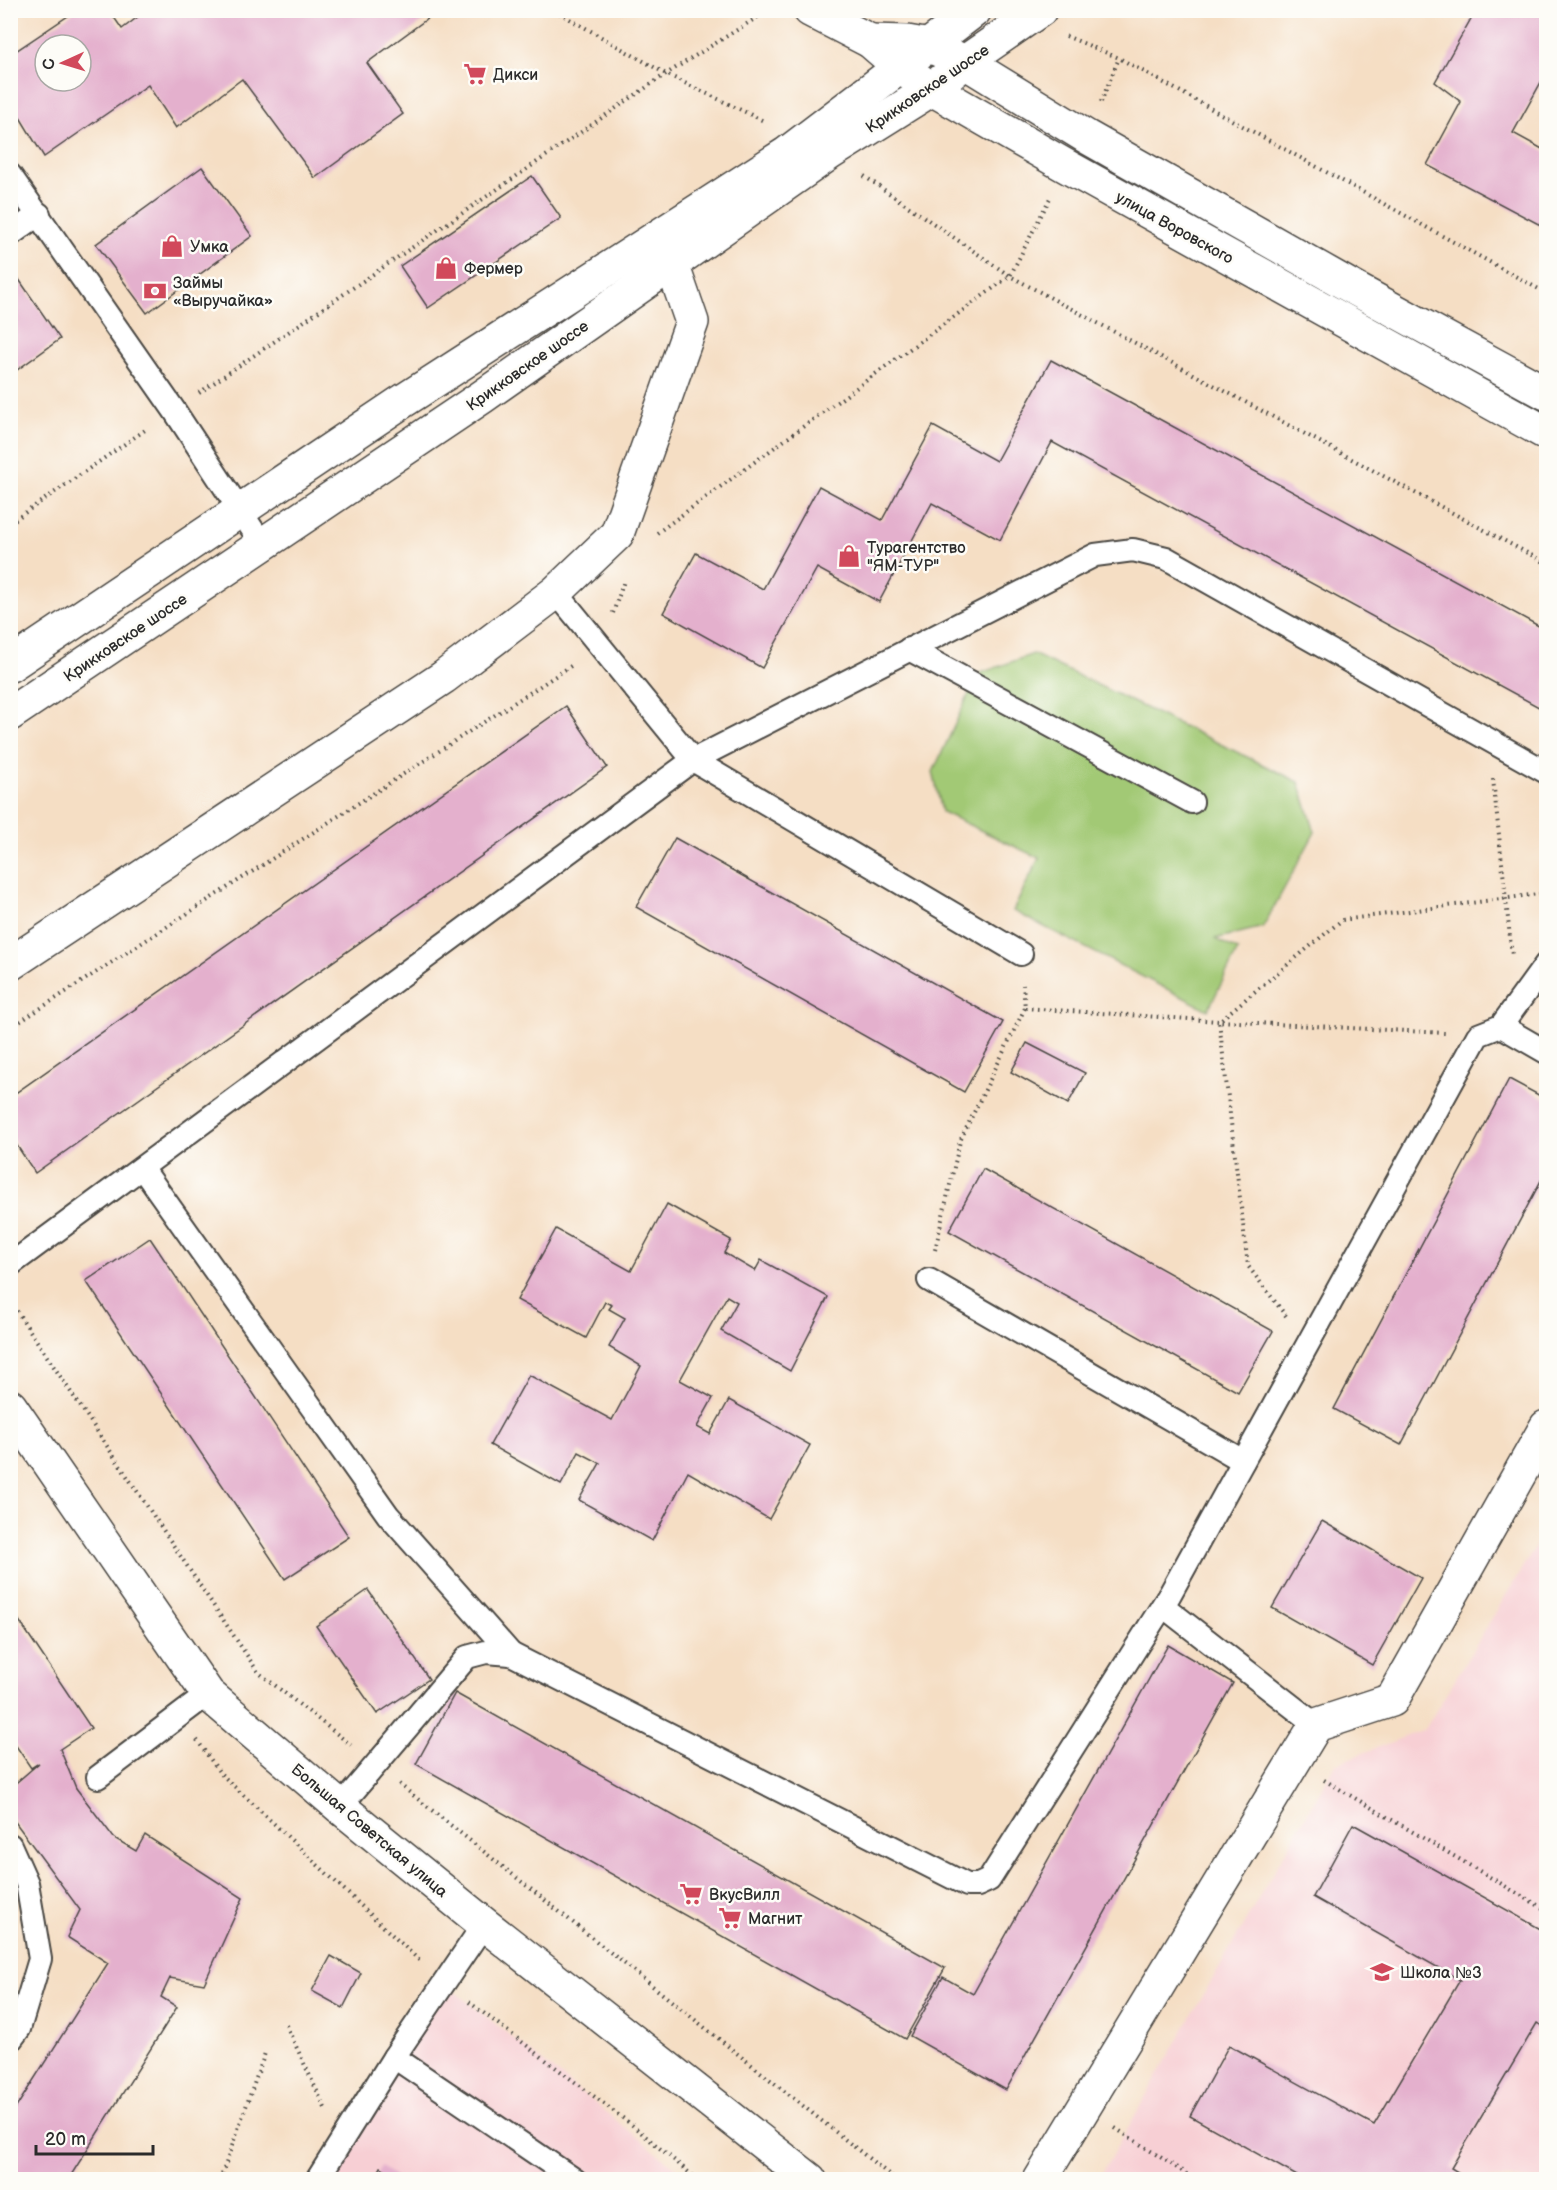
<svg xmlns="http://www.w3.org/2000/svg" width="1557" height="2190" font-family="'Balsamiq Sans',sans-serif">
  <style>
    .built { fill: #f7cfd4 }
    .green { fill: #a2c974; stroke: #667a50; stroke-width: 1.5 }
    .building { fill: #e4b0cd; fill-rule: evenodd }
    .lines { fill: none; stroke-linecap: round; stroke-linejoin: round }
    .lane-casing { stroke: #494642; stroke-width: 26 }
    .street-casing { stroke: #494642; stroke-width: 36 }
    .secondary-casing { stroke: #494642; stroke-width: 36 }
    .path { stroke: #494642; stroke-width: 4; stroke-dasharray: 1.5 4.5; stroke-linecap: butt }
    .lane { stroke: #fff; stroke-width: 22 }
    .street { stroke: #fff; stroke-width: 33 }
    .secondary { stroke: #fff; stroke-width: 33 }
    .labels { text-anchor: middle; stroke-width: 5; stroke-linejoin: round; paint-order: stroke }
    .poi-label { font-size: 16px; fill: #2b2b2b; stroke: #fdfcf7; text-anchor: start }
    .street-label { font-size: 16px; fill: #2b2b2b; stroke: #fdfcf7 }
  </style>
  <rect width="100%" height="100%" fill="#fdfcf7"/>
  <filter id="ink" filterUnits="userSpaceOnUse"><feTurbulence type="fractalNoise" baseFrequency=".0167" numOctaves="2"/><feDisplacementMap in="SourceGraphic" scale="12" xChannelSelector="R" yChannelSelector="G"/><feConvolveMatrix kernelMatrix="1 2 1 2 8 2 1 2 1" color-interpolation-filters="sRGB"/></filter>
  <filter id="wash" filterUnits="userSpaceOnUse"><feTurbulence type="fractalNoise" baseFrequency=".008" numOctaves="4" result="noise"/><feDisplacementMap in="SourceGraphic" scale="24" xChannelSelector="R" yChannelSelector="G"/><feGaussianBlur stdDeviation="1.35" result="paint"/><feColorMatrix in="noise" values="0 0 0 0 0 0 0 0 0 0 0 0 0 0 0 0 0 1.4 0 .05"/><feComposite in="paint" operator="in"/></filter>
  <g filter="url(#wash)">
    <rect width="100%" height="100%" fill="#f5dec4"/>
    <g class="built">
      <path d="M1546,1529V2179L1098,2180L1335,1764L1425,1729Z"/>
      <path d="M444,1983L690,2179L331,2180Z"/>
    </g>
    <path class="green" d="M1033,654L1299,782L1315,832L1263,927L1215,939L1238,950L1208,1010L1013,911L1039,858L942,812L933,772L978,674Z"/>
    <g id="blocks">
      <g class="building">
        <path d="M77,10H109L122,29L147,10H439L367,63L403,114L315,178L242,79L176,128L148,85L44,157L10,101V55ZM45,45H81V81H45Z"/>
        <path d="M1476,10H1546V73L1513,133L1546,151V228L1427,165L1461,102L1435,82Z"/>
        <path d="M202,167L252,236L147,313L96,244Z"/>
        <path d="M532,176L561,218L428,308L400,266Z"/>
        <path d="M18,278L60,339L10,375V284Z"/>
        <path d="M1051,360L1546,630V711L1052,442L1000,540L932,503L879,602L817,568L762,668L663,613L696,553L763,589L819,486L882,520L933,426L996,461Z"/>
        <path d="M566,706L607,767L35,1173L10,1135V1097Z"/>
        <path d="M675,838L1003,1022L964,1092L636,907Z"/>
        <path d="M1027,1043L1085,1073L1068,1104L1011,1072Z"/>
        <path d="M1509,1079L1546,1099V1171L1401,1445L1334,1409Z"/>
        <path d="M983,1169L1273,1331L1238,1392L949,1231Z"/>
        <path d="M667,1204L731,1240L724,1253L755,1271L761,1260L828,1297L790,1371L721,1331L737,1302L727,1296L680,1380L713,1398L697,1427L710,1434L729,1400L810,1445L769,1519L688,1472L652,1541L579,1500L600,1463L579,1452L561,1485L490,1445L529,1375L612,1420L641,1366L609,1347L625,1318L609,1309L612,1305L605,1302L586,1338L517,1300L556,1229L631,1271Z"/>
        <path d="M150,1238L349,1537L285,1579L86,1281Z"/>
        <path d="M1322,1521L1421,1578L1372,1665L1272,1608Z"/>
        <path d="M368,1590L429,1679L377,1714L316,1626Z"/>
        <path d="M10,1607L91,1728L60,1749L76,1788L114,1838L136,1851L145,1835L243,1898L204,1984L170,1978L161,1997L177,2007L68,2180H10V2117L108,1963L67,1937L80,1910L10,1815V1788L39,1763L31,1768L10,1737Z"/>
        <path d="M1168,1645L1233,1683L1006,2090L910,2036L943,1977L973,1994Z"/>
        <path d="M455,1693L945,1968L905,2039L416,1764Z"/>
        <path d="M1353,1824L1546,1932V2028L1537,2023L1451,2168L1471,2180H1304L1190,2116L1229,2045L1374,2125L1460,1980L1313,1897Z"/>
        <path d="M331,1956L361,1973L343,2008L312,1991Z"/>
        <path d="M381,2167L401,2180H374Z"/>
      </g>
    </g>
  </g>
  <g filter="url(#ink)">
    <use href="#blocks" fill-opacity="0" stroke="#494642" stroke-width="1.5"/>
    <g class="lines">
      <g class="lane-casing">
        <g id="lane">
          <path d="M10,175L174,410L262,544"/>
          <path d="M10,235L39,214"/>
          <path d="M556,592L693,760L1095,555L1133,550L1166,558L1546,772"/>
          <path d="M909,649L1192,802"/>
          <path d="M1501,1026L1546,1052"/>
          <path d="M142,1168L388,1515L511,1654"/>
          <path d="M10,1265L693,760L1021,954"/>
          <path d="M929,1280L1243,1461"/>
          <path d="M1163,1606L1316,1725"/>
          <path d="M98,1777L208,1694"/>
          <path d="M340,1807L467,1657L486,1652L511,1654L967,1885H978L989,1880L1170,1594L1478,1035L1501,1026L1546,964"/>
          <path d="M10,1845L27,1883L40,1959L19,2029L10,2041"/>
          <path d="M394,2057L575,2180"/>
          <path d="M317,2180L394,2057L484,1924"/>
        </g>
      </g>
      <g class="street-casing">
        <g id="street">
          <path d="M810,10L870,41L900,67L932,89"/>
          <path d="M10,964L444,677L556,592L617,534L692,322L672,264"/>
          <path d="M10,1406L208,1694L340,1807L484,1924L810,2180"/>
          <path d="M1040,2180L1316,1725L1392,1700L1546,1427"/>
        </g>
      </g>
      <g class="secondary-casing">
        <g id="secondary">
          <path d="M870,41L907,42L930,46L965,62L1087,137L1357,290L1546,393"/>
          <path d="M932,89L1066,166L1546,433"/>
          <path d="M10,665L400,403L786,154L975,10"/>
          <path d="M10,714L482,397L830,153L932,89L965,62L1040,10"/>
        </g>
      </g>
      <g class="path">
        <path d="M554,10L666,74L766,122"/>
        <path d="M1066,36L1119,58L1546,293"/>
        <path d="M1101,102L1119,58"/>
        <path d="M864,176L1010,276L1546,563"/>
        <path d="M199,393L666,74L769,10"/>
        <path d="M10,523L148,428"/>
        <path d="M657,533L1010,276L1050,198"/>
        <path d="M613,613L624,581"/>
        <path d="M1493,779L1512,956"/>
        <path d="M1025,1008L1219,1021L1342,920L1546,893"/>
        <path d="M10,1028L574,664"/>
        <path d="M935,1250L960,1141L1025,1008L1023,985"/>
        <path d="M10,1301L258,1672L351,1745"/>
        <path d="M1286,1316L1248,1266L1219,1021L1445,1033"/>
        <path d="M197,1740L220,1773L422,1963"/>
        <path d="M1324,1780L1546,1910"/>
        <path d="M399,1784L896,2180"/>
        <path d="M469,2002L632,2125L698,2180"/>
        <path d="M286,2025L325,2108"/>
        <path d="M1115,2128L1196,2180"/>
        <path d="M220,2180L265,2053"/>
      </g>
      <use href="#lane" class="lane"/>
      <use href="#street" class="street"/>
      <use href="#secondary" class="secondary"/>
    </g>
  </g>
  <defs>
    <g id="supermarket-bare" transform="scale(1.8)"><path d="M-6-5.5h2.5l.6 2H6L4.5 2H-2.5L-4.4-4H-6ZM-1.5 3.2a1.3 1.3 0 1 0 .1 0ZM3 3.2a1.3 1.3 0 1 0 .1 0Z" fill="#d1495b" stroke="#fdfcf7" stroke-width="2.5" paint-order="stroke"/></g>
    <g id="shop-bare" transform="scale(1.8)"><path d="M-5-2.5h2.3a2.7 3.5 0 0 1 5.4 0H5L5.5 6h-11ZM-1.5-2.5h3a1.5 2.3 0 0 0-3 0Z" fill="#d1495b" stroke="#fdfcf7" stroke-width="2.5" paint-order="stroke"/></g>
    <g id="bank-bare" transform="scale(1.8)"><path d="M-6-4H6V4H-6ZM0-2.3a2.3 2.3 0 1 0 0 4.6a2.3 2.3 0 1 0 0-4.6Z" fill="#d1495b" stroke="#fdfcf7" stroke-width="2.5" paint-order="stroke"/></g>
    <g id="school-bare" transform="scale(1.8)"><path d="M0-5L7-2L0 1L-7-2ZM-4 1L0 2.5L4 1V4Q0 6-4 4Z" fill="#d1495b" stroke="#fdfcf7" stroke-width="2.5" paint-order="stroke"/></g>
  </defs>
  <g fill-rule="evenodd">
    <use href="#supermarket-bare" x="475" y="74"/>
    <use href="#shop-bare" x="172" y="246"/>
    <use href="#shop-bare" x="446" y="268"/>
    <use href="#bank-bare" x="155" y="291"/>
    <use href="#shop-bare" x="849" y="556"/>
    <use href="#supermarket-bare" x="691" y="1894"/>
    <use href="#supermarket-bare" x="730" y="1918"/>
    <use href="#school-bare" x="1382" y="1972"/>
  </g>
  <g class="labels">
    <g class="poi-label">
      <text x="493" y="80">Дикси</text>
      <text x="190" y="252">Умка</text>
      <text x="464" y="274">Фермер</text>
      <text x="173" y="288">Займы<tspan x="173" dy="18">«Выручайка»</tspan></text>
      <text x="867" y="553">Турагентство<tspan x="867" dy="18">"ЯМ-ТУР"</tspan></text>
      <text x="709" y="1900">ВкусВилл</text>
      <text x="748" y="1924">Магнит</text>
      <text x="1400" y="1978">Школа №3</text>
    </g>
    <g class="street-label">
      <text transform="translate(927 88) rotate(-34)" y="6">Крикковское шоссе</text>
      <text transform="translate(1175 227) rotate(29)" y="6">улица Воровского</text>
      <text transform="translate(527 365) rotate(-35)" y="6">Крикковское шоссе</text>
      <text transform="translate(125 637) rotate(-34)" y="6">Крикковское шоссе</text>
      <text transform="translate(370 1830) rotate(40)" y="6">Большая Советская улица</text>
    </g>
  </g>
  <rect width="1557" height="2190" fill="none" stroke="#fdfcf7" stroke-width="36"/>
  <g transform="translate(63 63) rotate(266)"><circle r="28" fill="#fdfcf7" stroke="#a9a8a5" stroke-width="1.5"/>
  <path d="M0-4.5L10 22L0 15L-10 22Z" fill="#d1495b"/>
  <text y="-9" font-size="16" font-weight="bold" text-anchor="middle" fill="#2b2b2b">С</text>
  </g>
  <path d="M36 2145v9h117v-9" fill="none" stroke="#2b2b2b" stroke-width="3"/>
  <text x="45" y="2145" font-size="18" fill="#2b2b2b" stroke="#fdfcf7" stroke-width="4.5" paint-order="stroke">20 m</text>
</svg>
